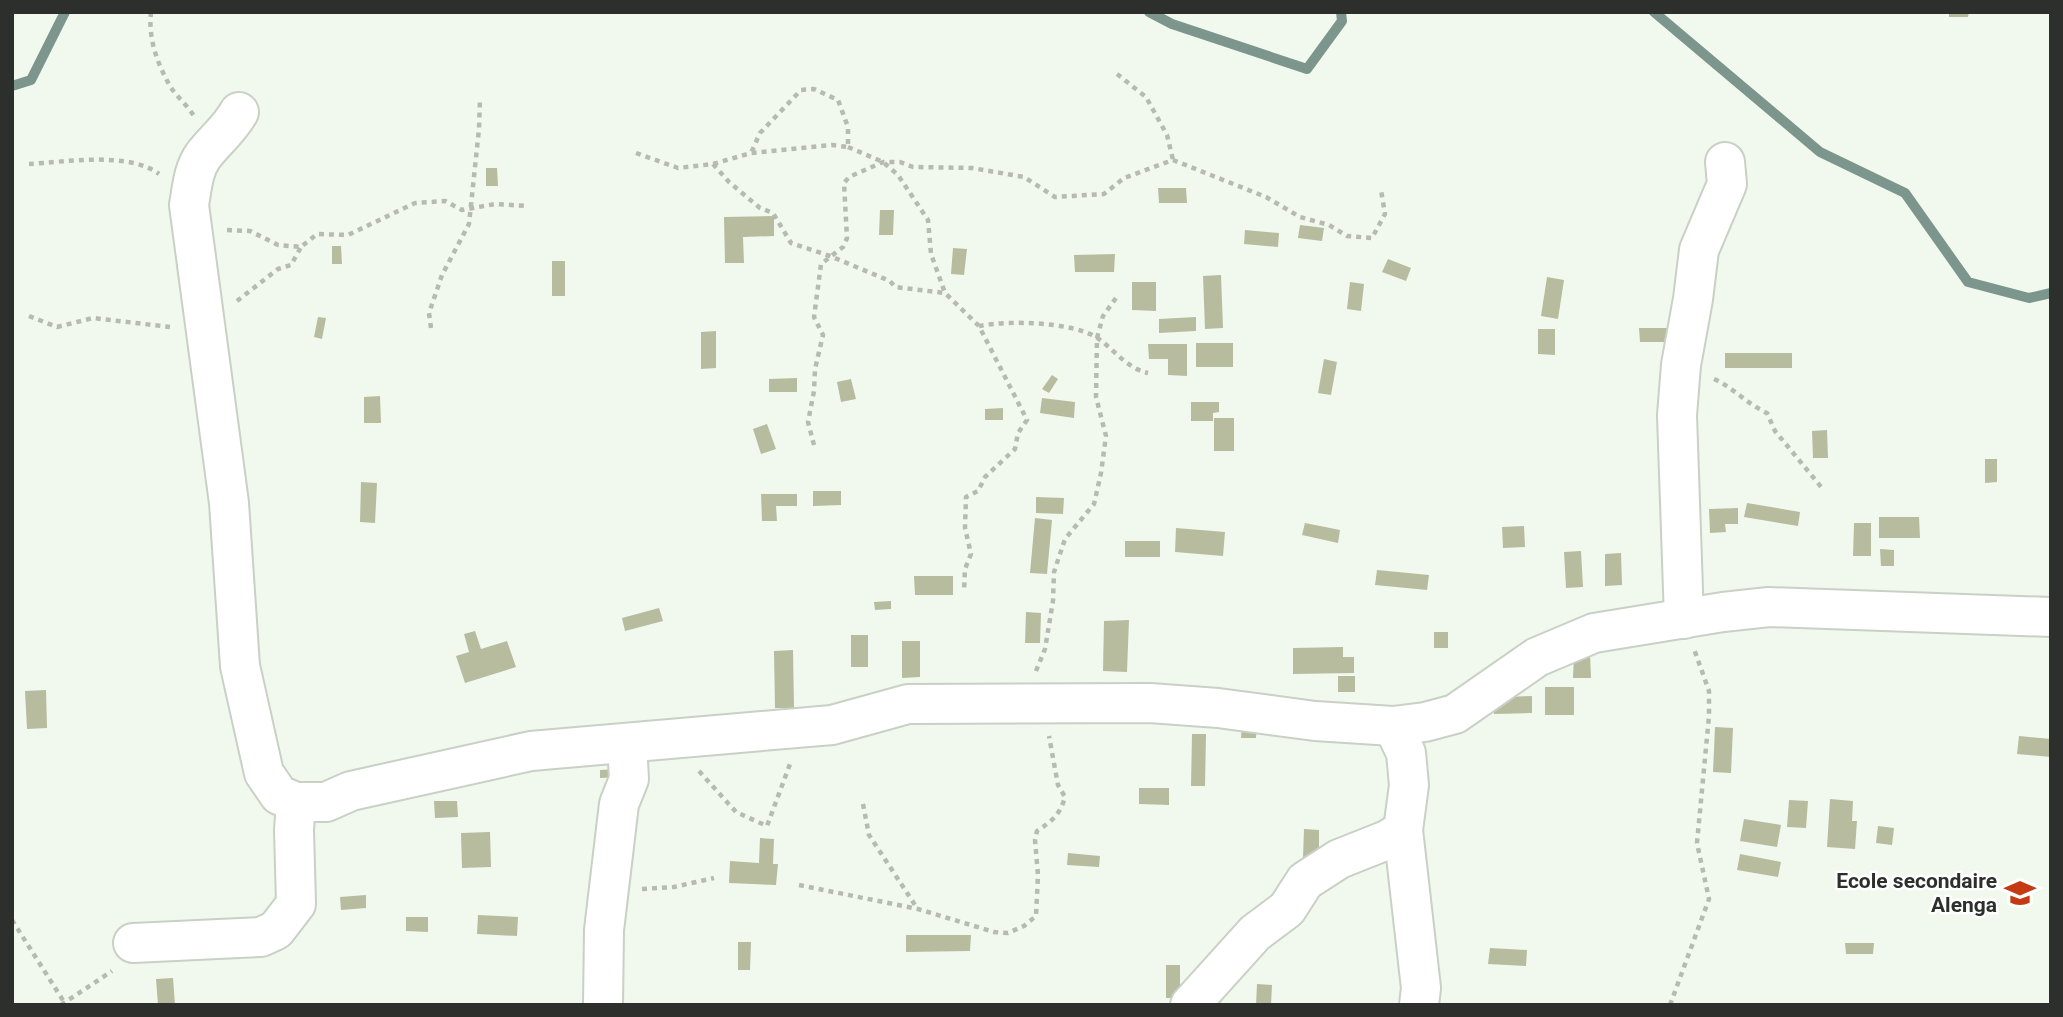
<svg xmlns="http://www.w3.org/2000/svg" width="2063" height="1017" font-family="Roboto,sans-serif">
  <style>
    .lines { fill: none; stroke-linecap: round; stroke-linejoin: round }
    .stream { stroke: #7c968e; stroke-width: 10 }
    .building { fill: #b7bc9e }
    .minor-casing { stroke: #c9d0c6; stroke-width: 42 }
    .path { stroke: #b5bbb2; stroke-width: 4.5; stroke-dasharray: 5 5; stroke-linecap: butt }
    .minor { stroke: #fff; stroke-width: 38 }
    .labels { text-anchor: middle; stroke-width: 5; stroke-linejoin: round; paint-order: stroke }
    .poi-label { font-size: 21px; font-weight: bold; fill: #2c2f2b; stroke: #fff; text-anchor: end }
  </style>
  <rect width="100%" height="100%" fill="#f1f9ee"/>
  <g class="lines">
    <g class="stream">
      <path d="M1149,12L1172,24L1307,69L1342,21L1341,12"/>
      <path d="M1654,12L1820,152L1905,193L1968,282L2029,298L2051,293"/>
      <path d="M12,86L31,80L65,12"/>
    </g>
  </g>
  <g class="building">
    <path d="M1949,12H1969L1968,17H1949Z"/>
    <path d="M486,168H497L498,186H486Z"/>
    <path d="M1158,188H1186L1187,203H1159Z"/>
    <path d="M880,210H894L893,235H879Z"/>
    <path d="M774,216V236L743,237L744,263H725L724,217Z"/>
    <path d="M1300,225L1324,228L1322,241L1298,238Z"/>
    <path d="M1245,230L1279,233L1278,247L1244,244Z"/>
    <path d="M332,246H341L342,264H332Z"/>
    <path d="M953,248L967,249L964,275L951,274Z"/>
    <path d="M1115,254L1114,272H1075L1074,255Z"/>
    <path d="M1388,259L1411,268L1406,281L1382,272Z"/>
    <rect x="552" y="261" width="13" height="35"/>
    <path d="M1221,275L1223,328L1205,329L1203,276Z"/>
    <path d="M1547,277L1564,280L1558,319L1541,316Z"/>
    <path d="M1132,282H1156V311L1132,310Z"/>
    <path d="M1350,282L1364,284L1361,311L1347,309Z"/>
    <path d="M318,317L326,318L322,339L314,337Z"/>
    <path d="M1196,317V331L1159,333V319Z"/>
    <path d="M1639,328H1674V342H1640Z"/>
    <path d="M1538,329H1555V355L1538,354Z"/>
    <path d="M716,331V368L701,369V332Z"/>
    <rect x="1196" y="343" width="37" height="24"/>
    <path d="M1148,344H1187V376L1168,375V359H1149Z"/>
    <rect x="1725" y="353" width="67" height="15"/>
    <path d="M1324,359L1337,362L1331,395L1318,393Z"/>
    <path d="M1052,375L1058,379L1049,393L1042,389Z"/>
    <path d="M797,378V392H769V379Z"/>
    <path d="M851,379L856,399L841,402L837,382Z"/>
    <path d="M380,396L381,423H364V397Z"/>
    <path d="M1042,398L1075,402L1074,418L1040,413Z"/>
    <path d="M1191,402H1219V412L1213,413V421H1191Z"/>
    <path d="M1003,408V420H985V409Z"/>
    <rect x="1214" y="418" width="20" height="33"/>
    <path d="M767,424L776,449L761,454L753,429Z"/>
    <path d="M1827,430L1828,458H1813L1812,431Z"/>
    <path d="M1985,459H1997V482L1985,483Z"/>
    <path d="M361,482L377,483L375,523L360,522Z"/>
    <path d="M813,491H841V505L813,506Z"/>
    <path d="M761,494H797V506H776L777,521H762Z"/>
    <path d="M1036,497L1064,498L1063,514L1036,513Z"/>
    <path d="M1747,503L1800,512L1798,526L1744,517Z"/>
    <path d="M1738,508V524H1725L1726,532L1710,533L1709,509Z"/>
    <path d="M1879,517H1919L1920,538H1879Z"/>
    <path d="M1035,518L1052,520L1047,574L1030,573Z"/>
    <path d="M1305,523L1340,530L1338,543L1302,535Z"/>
    <path d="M1854,523H1871V556H1853Z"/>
    <path d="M1524,526L1525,547L1503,548L1502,527Z"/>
    <path d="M1176,528L1225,532L1223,556L1175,552Z"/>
    <rect x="1125" y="541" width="35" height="16"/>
    <path d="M1880,549L1894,550V566H1881Z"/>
    <path d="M1581,551L1583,587L1566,588L1564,552Z"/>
    <path d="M1621,553L1622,585L1605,586V554Z"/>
    <path d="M1377,570L1429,575L1427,590L1375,585Z"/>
    <path d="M914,576H953V595H915Z"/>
    <path d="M891,601V609L875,610L874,602Z"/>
    <path d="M659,608L663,621L625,631L622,618Z"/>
    <path d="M1026,612L1041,613L1040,643H1025Z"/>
    <path d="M1129,620L1127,672L1103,671L1104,621Z"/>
    <path d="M475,631L481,649L507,641L516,667L465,683L456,656L469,652L464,634Z"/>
    <rect x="1434" y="632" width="14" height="16"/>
    <rect x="851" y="635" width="17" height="32"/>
    <path d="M902,641H920V677L902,678Z"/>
    <path d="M1343,647V657H1354V673L1293,674V648Z"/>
    <path d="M793,650L794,708H775L774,651Z"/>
    <path d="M1574,654H1590L1591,678H1573Z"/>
    <rect x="1338" y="676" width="17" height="16"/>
    <rect x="1545" y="687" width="29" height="28"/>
    <path d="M46,690L47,728L27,729L25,691Z"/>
    <path d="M1532,696V713L1494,714V697Z"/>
    <path d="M1242,724H1257L1256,738H1241Z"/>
    <path d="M1715,727L1733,728L1731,773L1713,772Z"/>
    <path d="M1192,734H1206L1205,786H1191Z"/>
    <path d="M2019,736L2051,739V757L2017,754Z"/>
    <path d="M621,769V777L600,778V770Z"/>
    <path d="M1139,788H1169V805L1139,804Z"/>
    <path d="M1830,799L1853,801L1852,821H1857L1855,849L1827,847Z"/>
    <path d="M1789,800L1808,801L1806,828L1787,827Z"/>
    <path d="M434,801H457L458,817L435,818Z"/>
    <path d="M1744,819L1781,825L1777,847L1740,841Z"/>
    <path d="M1878,826L1894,828L1892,845L1876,843Z"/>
    <path d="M1304,829L1319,830V858H1303Z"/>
    <path d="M490,832L491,867L462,868L461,833Z"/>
    <path d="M760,838L774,839L773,864H778L776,885L729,883L730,861L759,863Z"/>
    <path d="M1068,853L1100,856L1099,867L1067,865Z"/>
    <path d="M1740,854L1781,862L1778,877L1737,870Z"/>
    <path d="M366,895V908L341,910L340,897Z"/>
    <path d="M478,915L518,917L517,936L477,934Z"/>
    <path d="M406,917H428V932L406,931Z"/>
    <path d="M906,935H971L970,951L906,952Z"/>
    <path d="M738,942H751L750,970H738Z"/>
    <path d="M1845,943H1874L1873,954H1846Z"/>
    <path d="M1490,948L1527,950L1526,966L1488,964Z"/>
    <rect x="1166" y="965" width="14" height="33"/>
    <path d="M173,978L175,1005H158L156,979Z"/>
    <path d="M1257,984L1272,985L1271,1005H1256Z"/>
  </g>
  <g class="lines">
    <g class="minor-casing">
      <g id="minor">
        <path d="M239,112C229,130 215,140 203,156C193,170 192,188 189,205L229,503L240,666L264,773L279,795L296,802H326L351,791L531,751L832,725L908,704L1150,703L1218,708L1315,721L1393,726L1425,722L1455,714L1537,657L1594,633L1723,612L1769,607L2051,617"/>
        <path d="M1684,619L1677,415L1681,365L1693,299L1699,250L1727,184L1725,162"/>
        <path d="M1393,726L1406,753L1409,785L1403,830L1421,988L1419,1005"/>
        <path d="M133,943L261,937L276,930L296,904L294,830L296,802"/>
        <path d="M603,1005L604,930L619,804L629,779L627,744"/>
        <path d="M1190,1005L1255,933L1287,909L1305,881L1339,859L1387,840L1403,830"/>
      </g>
    </g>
    <g class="path">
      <path d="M151,12C148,38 157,63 170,86C176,96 187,105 194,116"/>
      <path d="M1117,74L1146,97L1167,135L1173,160"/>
      <path d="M848,147L883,162L898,175L928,220L931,254L945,293L979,326L1027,420L1018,433L1015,449L985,477L978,491L966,497L965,528L971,554L965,569L964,591"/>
      <path d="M636,153L678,168L713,164L751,153L832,145L848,147V127L838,100L814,89L801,90L760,133L751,153"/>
      <path d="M29,164C66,162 128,151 159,174"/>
      <path d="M713,164L729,182L760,208L773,213L791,243L830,256L890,281L895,287L945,293"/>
      <path d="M227,230L250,231L278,245L301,247L317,234L348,235L415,203L445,201L462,210L495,204L527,206"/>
      <path d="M237,301L278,269L291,265L301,247"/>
      <path d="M29,316L57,327L93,318L170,327"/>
      <path d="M979,326C1008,320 1071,322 1096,337C1114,349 1126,368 1148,373"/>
      <path d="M431,328L429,313L442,275L469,224L479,129L480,99"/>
      <path d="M1714,379C1734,388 1747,404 1767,413L1775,431L1822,488"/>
      <path d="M814,445L808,422L814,391L815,369L823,335L814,317L821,264L843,247L847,238L844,183L849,177L883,162H900L913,167L972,168L1024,177L1055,197L1104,194L1124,178L1173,160L1266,197L1300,217L1329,225L1347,236L1372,238L1385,214L1381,190"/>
      <path d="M1036,671L1045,649L1053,601L1054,572L1065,539L1094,504L1101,473L1106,436L1096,397L1097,338L1103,316L1116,298"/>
      <path d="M699,771L736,812L767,826L790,764"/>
      <path d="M863,804L869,835L917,908"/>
      <path d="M799,885L918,909L994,932L1008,933L1024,926L1036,916L1038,875L1035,840L1037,831C1052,821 1060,815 1065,797L1058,785L1049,736"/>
      <path d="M642,889L674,887L714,878"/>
      <path d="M12,920L66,1005"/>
      <path d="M61,1005L112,971"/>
      <path d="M1670,1005L1709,899L1697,843L1709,716V691L1694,649"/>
    </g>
    <use href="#minor" class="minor"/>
  </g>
  <defs>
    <g id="school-bare" transform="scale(2.415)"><path d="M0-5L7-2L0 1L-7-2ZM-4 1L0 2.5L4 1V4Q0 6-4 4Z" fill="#c43a13" stroke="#fff" stroke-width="2.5" paint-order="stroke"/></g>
  </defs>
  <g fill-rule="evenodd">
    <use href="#school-bare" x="2020" y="893"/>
  </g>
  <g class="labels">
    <g class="poi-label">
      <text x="1997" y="888">Ecole secondaire<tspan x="1997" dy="24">Alenga</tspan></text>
    </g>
  </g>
  <rect width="2063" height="1017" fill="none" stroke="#2c2f2b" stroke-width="28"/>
</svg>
